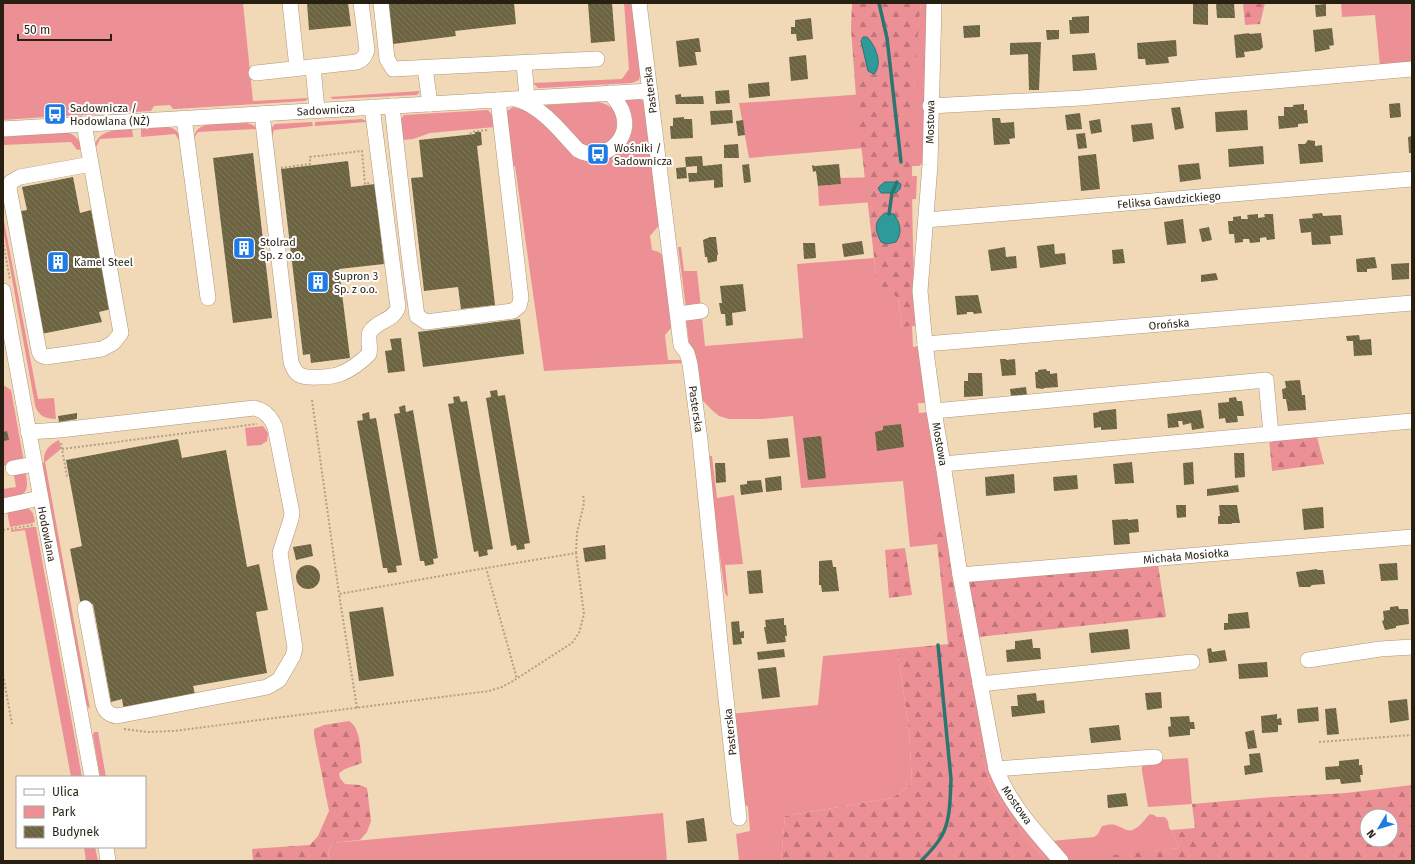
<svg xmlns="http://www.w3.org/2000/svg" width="1415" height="864" font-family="'Fira Sans',sans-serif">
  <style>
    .green { fill: #ec9096 }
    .forest { fill: url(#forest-firs); fill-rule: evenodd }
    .water { fill: #2f9a9a; stroke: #2d7571 }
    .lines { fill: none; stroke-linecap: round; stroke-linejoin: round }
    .stream { stroke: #2d7571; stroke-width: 3.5 }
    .building { fill: url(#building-back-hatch) }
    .minor-casing { stroke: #ad9677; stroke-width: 16 }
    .path { stroke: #b29f84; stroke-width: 2; stroke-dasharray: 2 2; stroke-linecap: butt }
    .minor { stroke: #fff; stroke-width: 15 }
    .labels { text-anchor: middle; stroke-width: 4; stroke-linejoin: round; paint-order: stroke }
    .street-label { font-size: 11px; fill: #271f12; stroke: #fefefe }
    .poi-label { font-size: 11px; fill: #271f12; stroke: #fefefe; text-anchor: start }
  </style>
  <defs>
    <pattern id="forest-firs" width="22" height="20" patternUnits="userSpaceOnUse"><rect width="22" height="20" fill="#ec9096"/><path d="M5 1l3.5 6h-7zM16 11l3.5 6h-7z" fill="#bf7579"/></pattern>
    <pattern id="building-back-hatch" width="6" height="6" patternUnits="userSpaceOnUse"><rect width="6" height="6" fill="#6c6341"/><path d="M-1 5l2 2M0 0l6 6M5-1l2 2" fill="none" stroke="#80795f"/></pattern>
  </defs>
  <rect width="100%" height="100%" fill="#f1d9b8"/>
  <g class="green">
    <path d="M3,3H243L253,101L309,98L305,101L175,109H173L170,105L154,106L151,111L66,116L63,111H47L45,117L3,120Z"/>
    <path d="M624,3H635L642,64L639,65L640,75L639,80L632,83L541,88H538L533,83L622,79L629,69Z"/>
    <path d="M921,3H928L924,91V162L919,166H879L876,147L749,158L739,103C798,100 856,93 914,92L915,54Z"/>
    <path d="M1341,3H1412V64L1380,66L1375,15L1342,17Z"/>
    <path d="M420,91L417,95L333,99L330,97Z"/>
    <path d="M627,99H639L644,101L660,224L650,236L652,250L659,252L663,256L673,326L665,335L668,360H685V363L544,371L515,166H510L504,113L513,107L530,112L589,161C621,164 646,130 625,103Z"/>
    <path d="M599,102C621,108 618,121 614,139L598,148L585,145L579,141L546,107V105Z"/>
    <path d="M488,110L492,115L495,127L430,133L413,139L403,140L400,120L404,115Z"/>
    <path d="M362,119L366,121L368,127L365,122L315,126V122Z"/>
    <path d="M312,122L313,126L274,130L272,136L270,129L275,124Z"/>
    <path d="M247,123L253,125L257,129L198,132L194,138C195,129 200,127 208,124Z"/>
    <path d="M167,127C176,128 178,132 181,140H179L175,134L141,137V129Z"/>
    <path d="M132,129L133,137L100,139L96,147H94C99,129 116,130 132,129Z"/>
    <path d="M67,132C75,134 80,141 84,149L77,150L71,142L3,145L4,137Z"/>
    <path d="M917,176L916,199L819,206L818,186L841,184L840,178Z"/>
    <path d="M3,216L38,399L54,398L56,419C46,419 38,416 35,405L3,229Z"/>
    <path d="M678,247H681L684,271H697L701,307L686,308Z"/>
    <path d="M874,258L877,282L898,298L902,327L912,326L913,347L920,346L925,403H918L919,413L928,412L986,752L1054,861H1047L1025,836L992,789L983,759L962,639L954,583L935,525L938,544L910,547L903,481L801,488L793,416L763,419H729L719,416L712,410L702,400L690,351L686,319L702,317L705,346L803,338L797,264Z"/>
    <path d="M3,385L11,390L24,462L3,466Z"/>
    <path d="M263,426L268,433L267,441L261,445L247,446L245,428Z"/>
    <path d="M59,440L61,449L45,462L90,709L87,706L85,701L42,463H44C43,451 49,445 59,440Z"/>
    <path d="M706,456H712L717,498L734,495L743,564L725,565L728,597L725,593Z"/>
    <path d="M25,468C29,493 29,494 4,500L3,489L16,487L13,470Z"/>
    <path d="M25,508C33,509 33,514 35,521L33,523L10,527L7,511Z"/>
    <path d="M33,527H36L82,777H71L25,530L11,532V530Z"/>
    <path d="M897,649L909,729L912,784L892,798L785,816L781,861H739L736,834L750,831L748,807L740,798L730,714L818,705L823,656Z"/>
    <path d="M94,732H98L106,777H100L93,735Z"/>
    <path d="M1188,758L1192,804L1148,807L1142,771V761Z"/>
    <path d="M663,813L667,861H330C327,854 329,849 332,843Z"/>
    <path d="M1150,814L1154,815L1157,817H1165L1168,821L1169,828L1171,830L1179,848L1068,861L1051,841L1094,837L1098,834L1102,826C1106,825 1111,824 1115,825C1123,827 1128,834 1136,828C1142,825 1145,818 1150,814Z"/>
    <path d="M84,847H95L98,861H86Z"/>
  </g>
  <g class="forest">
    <path d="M852,3H921C909,110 911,218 916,326L902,327L898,298L877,283L857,110L851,29Z"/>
    <path d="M1243,3H1265L1260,24L1245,25Z"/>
    <path d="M1317,437L1324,464L1272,471L1269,438Z"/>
    <path d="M943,523L983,759L992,789L1025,836L1047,861H781L785,816L892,798L912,784L909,729L897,649L948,644L935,525Z"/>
    <path d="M905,548L912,595L889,598L885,550Z"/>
    <path d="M1158,565L1166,617L978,637L969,581Z"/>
    <path d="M349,721C361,728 360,750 362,763L345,769L339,773L340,778L345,784L360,785L367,788L371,821L367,832L360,840L332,843C329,849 327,854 330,861H253L252,849L310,845L318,836L329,811L314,735V729L324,725Z"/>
    <path d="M1412,785V861H1076L1075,859L1179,848L1171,830L1195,828L1192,804L1273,797L1346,793ZM1367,816H1391V840H1367Z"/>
  </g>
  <g class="water">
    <path d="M863,37H867C876,46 883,64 874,74L868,71L861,41Z"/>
    <path d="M885,182H897L901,184L900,189L896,193H881L878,188L881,185Z"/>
    <path d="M885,213L894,214C900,223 903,232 896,242L887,244L881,242C875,230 873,222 885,213Z"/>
  </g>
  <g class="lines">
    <g class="stream">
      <path d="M879,3L887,38L901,162"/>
      <path d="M889,214L892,193L897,182"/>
      <path d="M921,861C928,854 936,846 941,837C951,821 950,797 951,779L938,645"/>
    </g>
  </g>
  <g class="building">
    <path d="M307,3H348L351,26L309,30Z"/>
    <path d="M388,3H514L516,24L455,31L456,36L393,44Z"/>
    <path d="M588,3H612L615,41L591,43Z"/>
    <path d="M1193,3H1208V25L1193,24Z"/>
    <path d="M1216,3H1234L1235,18H1217Z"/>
    <path d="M1326,4V16L1316,17L1315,5Z"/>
    <path d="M1089,16V33L1070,34L1069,20H1072V17Z"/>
    <path d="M811,18L813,39L797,41L796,34H791V27H795V20Z"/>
    <path d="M980,25V37L964,38L963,26Z"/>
    <path d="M1332,28L1334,45L1329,46L1330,49L1315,52L1313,30Z"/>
    <path d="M1046,30H1059V39L1047,40Z"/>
    <path d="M1249,33V34L1261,33L1263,47L1260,50L1244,52L1245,57L1236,58L1234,35Z"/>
    <path d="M699,38L701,52H695L697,65L679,67L676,41Z"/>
    <path d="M1176,40L1177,56L1168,57L1169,63L1146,65L1145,59H1138L1137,43Z"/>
    <path d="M1041,42L1039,90H1029L1028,54L1010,55V43Z"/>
    <path d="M1095,53L1097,70L1073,71L1072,55Z"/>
    <path d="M806,55L808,79L791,81L789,57Z"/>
    <path d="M769,82L770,96L749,98L748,84Z"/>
    <path d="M729,90L730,103L716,104L715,91Z"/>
    <path d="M681,94V97L703,96L704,104H676L675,95Z"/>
    <path d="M1400,103L1401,117L1390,118L1389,104Z"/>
    <path d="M1304,104V110H1307L1308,123L1298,124V127L1279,129L1278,116H1284V107H1293V105Z"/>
    <path d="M1180,107L1184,128L1175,130L1171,108Z"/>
    <path d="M732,110L733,123L711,125L710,111Z"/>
    <path d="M1247,110L1248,130L1216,132L1215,112Z"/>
    <path d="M1080,113L1082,129L1067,130L1065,115Z"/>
    <path d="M684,117V119H692L693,138L671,139L670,126H673V118Z"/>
    <path d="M992,118H1000L1001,123L1014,122L1015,138L1009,139L1010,144L994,145Z"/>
    <path d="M1100,119L1102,132L1091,134L1089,121Z"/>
    <path d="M743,120L745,135L738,136L736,121Z"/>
    <path d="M1152,123L1154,139L1133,142L1131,125Z"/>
    <path d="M475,132H481L482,145L477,146L495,305L461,309L458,287L424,291L411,178L423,177L419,140L475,134Z"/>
    <path d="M1085,133L1087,148L1078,149L1076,134Z"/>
    <path d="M1412,136V153H1409L1408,137Z"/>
    <path d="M1308,140L1315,141V146L1322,145L1323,162L1300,164L1298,144H1305Z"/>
    <path d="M738,144L739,158H724V145Z"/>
    <path d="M1263,146L1264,164L1229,167L1228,149Z"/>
    <path d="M253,153L272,318L233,323L213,158Z"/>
    <path d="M1096,154L1100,189L1081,191L1078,156Z"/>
    <path d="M702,156L703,166L722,164L723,187L714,188V180L689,182L688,173H697V166L686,167L685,157Z"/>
    <path d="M348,161L351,187L375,184L384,264L339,269L350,358L311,363L310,354L303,355L281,169Z"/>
    <path d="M1199,163L1201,179L1180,182L1178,165Z"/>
    <path d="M749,164L751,182L744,183L742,165Z"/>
    <path d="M839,164L841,184L818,186L816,171L813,172L812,165L815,166Z"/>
    <path d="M686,167L687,178L677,179L676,168Z"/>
    <path d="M73,177L80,213L91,210L111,309L99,312L102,322L41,334L16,212L27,210L22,187Z"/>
    <path d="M1322,213L1323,216L1341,215L1343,235L1330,236L1331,244L1312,245L1311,232L1301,233L1299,219L1313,218L1312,214Z"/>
    <path d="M1258,214V218L1265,217L1264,214H1273L1275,239L1267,240L1266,237L1260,238V242L1250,243L1249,239H1243V242L1235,243L1234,234H1229L1228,221H1233V217L1241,216V219H1248L1247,215Z"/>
    <path d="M1183,219L1186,243L1167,245L1164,222Z"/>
    <path d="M1209,227L1212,240L1202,242L1199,229Z"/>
    <path d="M710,237H716L718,255H717V261L708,263L707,257H705L703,240Z"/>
    <path d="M862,241L864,254L844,257L842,244Z"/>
    <path d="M803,243H815L816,258L804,259Z"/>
    <path d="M1054,244L1055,254L1065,253L1066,264L1040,268L1037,246Z"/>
    <path d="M1005,247L1006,257L1016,256L1017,268L991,271L988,250Z"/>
    <path d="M1123,249L1125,263L1113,264L1112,250Z"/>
    <path d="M1375,257L1377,268L1367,269V272H1357L1356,259Z"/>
    <path d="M1409,263V279L1392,280L1391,264Z"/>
    <path d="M1216,273L1218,280L1201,282V275Z"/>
    <path d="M743,284L746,311L732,313L733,325L726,326L725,314H721L719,303H722L720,286Z"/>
    <path d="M978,295L982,313L974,314L973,312H967V314L957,315L955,296Z"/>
    <path d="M520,319L524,354L423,367L418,332Z"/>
    <path d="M1359,335L1360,340L1371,339L1372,355L1354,356L1353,341H1347L1346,336Z"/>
    <path d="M401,338L405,371L388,373L385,351L392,350L390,339Z"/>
    <path d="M1000,359H1006V360L1015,359L1016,375L1002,376Z"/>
    <path d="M1046,369L1047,371H1050V374L1057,373L1058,387L1044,388L1043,389L1036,388L1035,372H1038V370Z"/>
    <path d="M968,373H982L983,396L964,397V381H968Z"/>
    <path d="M1300,380L1302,395H1305L1306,410L1288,411L1286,399H1283L1282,389L1286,388L1285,381Z"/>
    <path d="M1026,387L1027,395L1011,396L1010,389Z"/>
    <path d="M497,390L498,396L505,395L530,543L524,544L525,549L517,550L516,545L511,546L486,398L491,397L490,391Z"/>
    <path d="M459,396L461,402L467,401L493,549L487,550L488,555L479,557L478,551L474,552L448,404L454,403L453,397Z"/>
    <path d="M1236,397L1237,401H1242L1244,416H1237L1238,422L1226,423L1225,418L1219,419L1218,403L1229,402V398Z"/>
    <path d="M405,405L406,412L413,410L438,558L433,559L434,564L425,566L424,561H420L394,414L400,413L399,407Z"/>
    <path d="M1116,409L1117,429L1101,430V427L1094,428L1093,413L1099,412V411Z"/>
    <path d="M1201,410L1204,428L1192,430L1191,423L1183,425L1182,421H1178L1179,427L1168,428L1167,414Z"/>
    <path d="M369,412L370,419L376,418L402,565L396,566L397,572L388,573L387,568H383L357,421L363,420L362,414Z"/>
    <path d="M77,413V419L59,422L58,416Z"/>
    <path d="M901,424L904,447L877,451L875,432L883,430V426Z"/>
    <path d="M7,431L9,440L3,441V432Z"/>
    <path d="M821,436L826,478L808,480L803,438Z"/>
    <path d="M788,438L790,457L769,459L767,440Z"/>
    <path d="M178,439L182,458L226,450L247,567L259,564L268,610L256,612L267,673L193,686L196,698L124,711L122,699L111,702L93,604L81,606L70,549L82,546L66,460Z"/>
    <path d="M1234,453H1244L1245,477L1235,478Z"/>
    <path d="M1132,462L1134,483L1115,484L1113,464Z"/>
    <path d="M1193,462L1194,484L1184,485L1183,463Z"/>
    <path d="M715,463H725L726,482L716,483Z"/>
    <path d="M1014,474L1015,493L986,496L985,477Z"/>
    <path d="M1077,475L1078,489L1054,491L1053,477Z"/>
    <path d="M781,476L782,490L766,492L765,478Z"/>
    <path d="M761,480L763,492L741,495L740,485L747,484V481Z"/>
    <path d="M1238,485L1239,492L1207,496V489Z"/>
    <path d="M1176,505H1186V517L1177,518Z"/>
    <path d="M1219,505H1237L1240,523H1232V524H1218V516H1220Z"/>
    <path d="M1323,507L1324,528L1304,530L1302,509Z"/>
    <path d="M1128,519V520L1138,519L1139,532L1129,533L1130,544L1114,545L1112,520Z"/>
    <path d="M311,544L313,556L296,560L293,547Z"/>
    <path d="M605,545L606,559L585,562L583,548Z"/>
    <path d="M832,560L833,567H836L839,591L822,592L821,585H819V561Z"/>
    <path d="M1397,563L1398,580L1381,581L1379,564Z"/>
    <circle cx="308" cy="577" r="12"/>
    <path d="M1317,569V570H1323L1325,584L1312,585L1310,587H1299L1296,572Z"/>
    <path d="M761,570L763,593L749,594L747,571Z"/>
    <path d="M1398,606L1399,609H1408L1409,624L1396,626V628L1385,630L1382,621L1384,620L1383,611L1390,610V607Z"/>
    <path d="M383,607L394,676L359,681L349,612Z"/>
    <path d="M1248,612L1250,628L1224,630V623H1228V614Z"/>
    <path d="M784,618V625H786L787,636H785L786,642L767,644L764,627H766L765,620Z"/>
    <path d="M739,621L740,632L744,631V638H741L742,644L733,645L731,622Z"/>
    <path d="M1128,629L1130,649L1091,653L1089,633Z"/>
    <path d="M1032,639L1033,648H1040L1041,659L1007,662L1006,650L1015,649V641Z"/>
    <path d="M1211,648L1212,652L1225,650L1227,661L1209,663L1207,649Z"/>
    <path d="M784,649L785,657L758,660L757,652Z"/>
    <path d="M1267,662L1268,677L1239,679L1238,664Z"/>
    <path d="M776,667L780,697L762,699L758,669Z"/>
    <path d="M1161,692L1162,708L1147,710L1145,693Z"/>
    <path d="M1036,693L1037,701L1044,700L1045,713L1012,717L1011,706H1018L1017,695Z"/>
    <path d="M1407,699L1409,720L1390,723L1388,701Z"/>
    <path d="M1318,707L1319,721L1298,723L1297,709Z"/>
    <path d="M1336,708L1339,734L1327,735L1325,709Z"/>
    <path d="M1277,714V719L1281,718L1282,725H1278V732L1262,733L1261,716Z"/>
    <path d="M1189,716L1190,722H1194L1195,729H1190V735L1169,737L1168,727L1171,726L1170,717Z"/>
    <path d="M1119,725L1121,740L1091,743L1089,728Z"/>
    <path d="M1254,730L1257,748L1248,749L1245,732Z"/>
    <path d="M1260,753L1263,772L1245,775L1244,766L1250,765L1249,754Z"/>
    <path d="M1359,759V765H1362L1363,775H1360L1361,782L1341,784L1340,779L1326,780L1325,767L1339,766V761Z"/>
    <path d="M1126,793L1128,806L1108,808L1107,795Z"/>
    <path d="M704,818L707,841L688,843L686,821Z"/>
  </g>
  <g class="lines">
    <g class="minor-casing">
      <g id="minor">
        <path d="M290,3L297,68"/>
        <path d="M381,3L387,59L393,69L597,59"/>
        <path d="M639,3L681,345L687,353L690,364L700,440L722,662L739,818"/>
        <path d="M934,3L930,165L920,291L925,344L934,411L943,464L960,575L996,769C1010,805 1036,832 1061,861"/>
        <path d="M524,63L527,98"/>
        <path d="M313,67L317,110"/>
        <path d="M425,68L430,104"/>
        <path d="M256,73L357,62C363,59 365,57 367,50L361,3"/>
        <path d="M519,100C544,109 560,131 578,150C600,163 630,143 624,117C622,107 616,100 610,93"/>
        <path d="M392,106L409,256L417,316L426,322L513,311L519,306L521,298L498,100"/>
        <path d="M930,106L1081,98L1412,69"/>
        <path d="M262,114L291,362C293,367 295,373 300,375C307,379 333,377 340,374C350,370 361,362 369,354C371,348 367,338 370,332C377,320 394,321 398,307L372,107"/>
        <path d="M184,118L208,298"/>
        <path d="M84,124L121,333L113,343L102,349L46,357L41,355L39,351L9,188L11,182L20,177L91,164"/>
        <path d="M3,129L650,91"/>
        <path d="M926,220L1412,179"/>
        <path d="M3,291L92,777"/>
        <path d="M678,314L701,311"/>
        <path d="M925,344L1412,303"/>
        <path d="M934,411L1266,380L1271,434"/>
        <path d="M28,432L60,430L254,408C264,410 271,417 275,427L292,513L291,519L280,553L295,648L293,656L279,680L267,687L117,716C110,715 105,712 103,704L85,608"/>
        <path d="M943,464L1412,421"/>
        <path d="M13,468L34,464"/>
        <path d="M3,506L40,498"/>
        <path d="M960,575L1412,537"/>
        <path d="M1308,660L1380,649L1412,647"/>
        <path d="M980,684L1192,662"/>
        <path d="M996,769L1155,757"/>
        <path d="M106,847L108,861"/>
      </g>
    </g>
    <g class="path">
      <path d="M470,134L472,132L488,130"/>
      <path d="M281,168L310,164V157L362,151L365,184L369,183"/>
      <path d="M3,241L10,280"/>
      <path d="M312,400L339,594"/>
      <path d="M61,443L67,477"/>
      <path d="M62,449L257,424"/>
      <path d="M3,530L33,525"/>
      <path d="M576,553L577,533L584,503L583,494"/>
      <path d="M3,675L12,724"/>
      <path d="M357,708L339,594L486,568"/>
      <path d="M124,729L147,732L173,731L489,691L502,687L513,681L572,643L579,633L584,614L576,553L486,568L517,679"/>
      <path d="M1319,742L1412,735"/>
    </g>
    <use href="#minor" class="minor"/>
  </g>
  <defs>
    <g id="bus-square" transform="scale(1.15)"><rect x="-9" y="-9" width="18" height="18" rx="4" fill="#1e7ae4" stroke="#fefefe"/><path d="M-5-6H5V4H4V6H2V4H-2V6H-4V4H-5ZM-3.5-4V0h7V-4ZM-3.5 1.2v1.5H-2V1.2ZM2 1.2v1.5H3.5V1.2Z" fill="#fff"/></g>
    <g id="building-square" transform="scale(1.15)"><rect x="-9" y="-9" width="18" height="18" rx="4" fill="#1e7ae4" stroke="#fefefe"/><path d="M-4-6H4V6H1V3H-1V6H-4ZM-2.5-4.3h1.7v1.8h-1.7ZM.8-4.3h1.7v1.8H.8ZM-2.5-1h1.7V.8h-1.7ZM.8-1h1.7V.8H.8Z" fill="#fff"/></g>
  </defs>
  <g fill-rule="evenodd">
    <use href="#bus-square" x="55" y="114"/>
    <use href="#bus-square" x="598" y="154"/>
    <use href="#building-square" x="244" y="248"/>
    <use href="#building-square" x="58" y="262"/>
    <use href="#building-square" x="318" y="282"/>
  </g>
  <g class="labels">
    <g class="street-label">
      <text transform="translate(650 90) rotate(-97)" y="4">Pasterska</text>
      <text transform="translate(326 110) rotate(-3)" y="4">Sadownicza</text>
      <text transform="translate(930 122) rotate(-89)" y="4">Mostowa</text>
      <text transform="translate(1169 200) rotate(-5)" y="4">Feliksa Gawdzickiego</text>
      <text transform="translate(1169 324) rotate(-5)" y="4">Orońska</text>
      <text transform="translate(696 409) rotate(82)" y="4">Pasterska</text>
      <text transform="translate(940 444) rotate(80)" y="4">Mostowa</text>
      <text transform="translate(47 534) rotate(79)" y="4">Hodowlana</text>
      <text transform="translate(1186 556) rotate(-5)" y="4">Michała Mosiołka</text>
      <text transform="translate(730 732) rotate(-96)" y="4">Pasterska</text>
      <text transform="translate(1017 805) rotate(55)" y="4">Mostowa</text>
    </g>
    <g class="poi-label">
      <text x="70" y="112">Sadownicza /<tspan x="70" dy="13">Hodowlana (NŻ)</tspan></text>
      <text x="614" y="152">Wośniki /<tspan x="614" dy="13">Sadownicza</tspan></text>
      <text x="260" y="246">Stolrad<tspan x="260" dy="13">Sp. z o.o.</tspan></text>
      <text x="74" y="266">Kamel Steel</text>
      <text x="334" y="280">Supron 3<tspan x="334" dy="13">Sp. z o.o.</tspan></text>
    </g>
  </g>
  <rect width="1415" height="864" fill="none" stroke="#271f12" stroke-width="8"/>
  <rect x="16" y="776" width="130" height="72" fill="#fefefe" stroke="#a8a5a0"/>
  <rect x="24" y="789" width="20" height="6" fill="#ffffff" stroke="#a8a5a0"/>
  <text x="52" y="796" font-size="12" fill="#271f12">Ulica</text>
  <rect x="24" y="806" width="20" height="12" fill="#ec9096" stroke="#a8a5a0"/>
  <text x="52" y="816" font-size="12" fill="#271f12">Park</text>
  <rect x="24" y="826" width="20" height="12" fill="url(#building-back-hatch)" stroke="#a8a5a0"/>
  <text x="52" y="836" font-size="12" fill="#271f12">Budynek</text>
  <g transform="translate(1379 828) rotate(232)"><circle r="19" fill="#fefefe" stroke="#a8a5a0"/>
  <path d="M0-3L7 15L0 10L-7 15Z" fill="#1e7ae4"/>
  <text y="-6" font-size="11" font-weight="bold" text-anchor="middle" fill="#271f12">N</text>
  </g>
  <path d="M18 34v6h93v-6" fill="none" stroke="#271f12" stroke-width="2"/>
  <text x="24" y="34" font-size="12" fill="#271f12" stroke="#fefefe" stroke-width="3" paint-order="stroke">50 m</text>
</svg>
